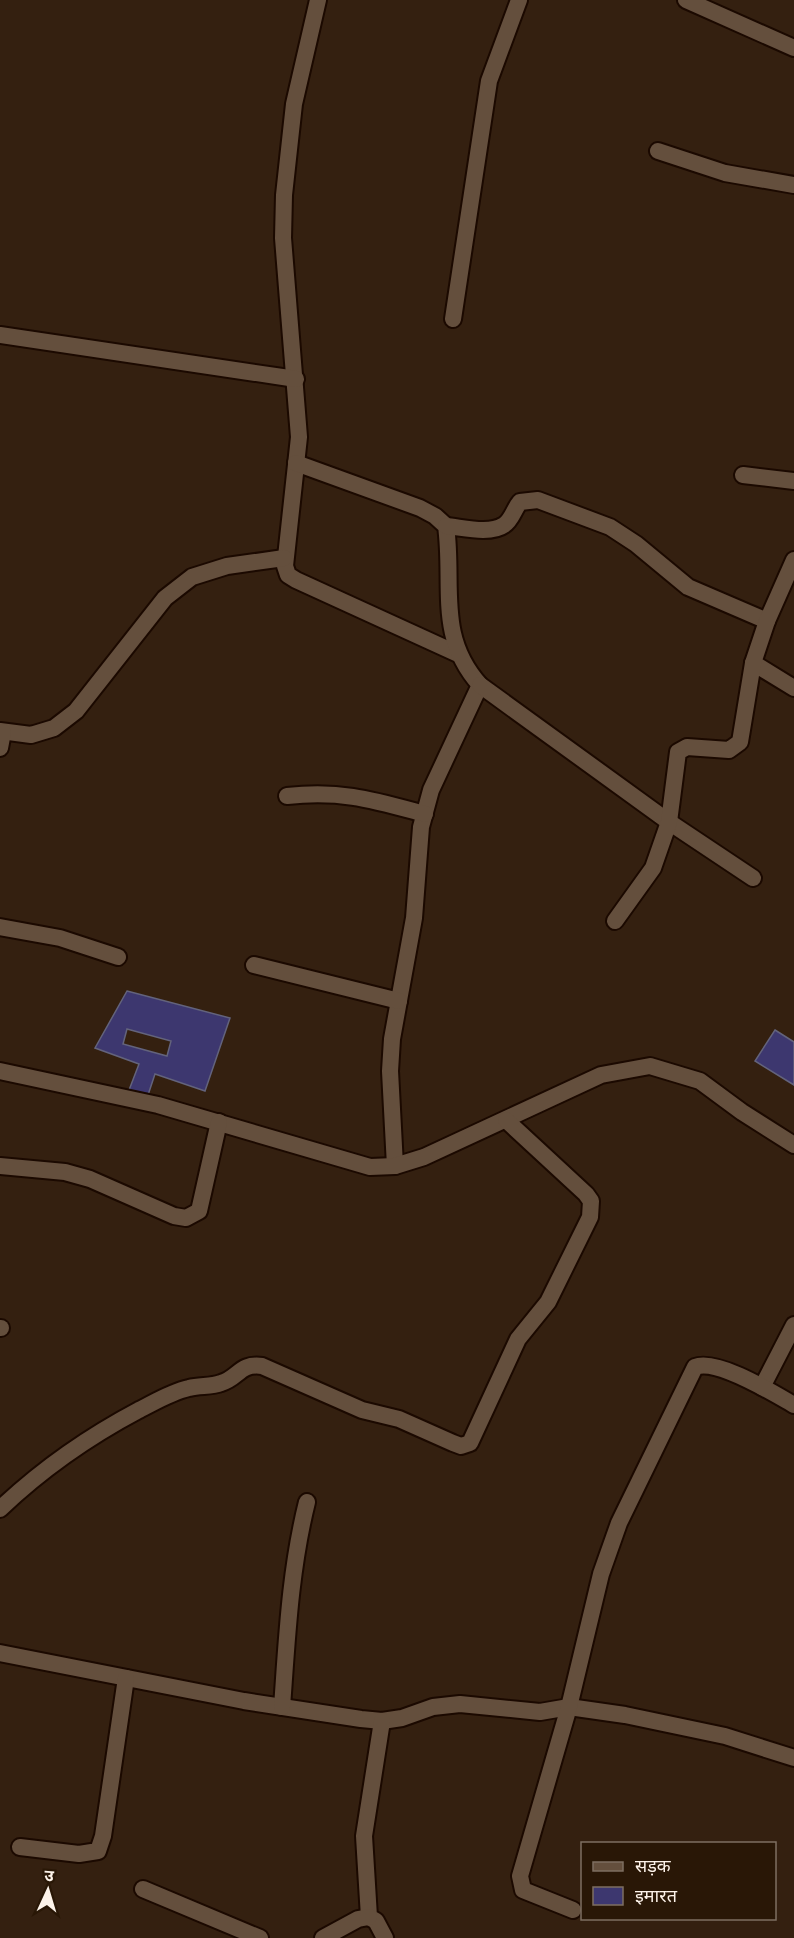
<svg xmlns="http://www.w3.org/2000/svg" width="794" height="1938" font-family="Jost,'Noto Sans Devanagari',sans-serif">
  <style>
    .building { fill: #3d376f; stroke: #63637c; stroke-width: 1.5; fill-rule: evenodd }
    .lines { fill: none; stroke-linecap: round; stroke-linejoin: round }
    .minor-casing { stroke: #1b0900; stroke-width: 20 }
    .minor { stroke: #644f3d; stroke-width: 16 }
  </style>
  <rect width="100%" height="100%" fill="#342010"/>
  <g class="building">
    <path d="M127,991L230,1018L205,1091L155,1074L145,1104L126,1098L139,1064L95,1048ZM127,1029L171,1041L167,1056L123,1044Z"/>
    <path d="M775,1030L794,1042V1085L755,1061Z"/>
  </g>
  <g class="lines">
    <g class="minor-casing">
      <g id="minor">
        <path d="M318,0L294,104L284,195L283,238L299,437L285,566L288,575L296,580L458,654"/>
        <path d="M686,0L794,48"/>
        <path d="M658,151L725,173L794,185"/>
        <path d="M453,319L489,81L519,0"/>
        <path d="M0,335L296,379"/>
        <path d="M296,463L420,508L435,516L446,526C454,585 436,636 480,685L431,790L421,827L414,918L392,1039L390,1071L395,1166"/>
        <path d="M743,475L794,481"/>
        <path d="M446,526C461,527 490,535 504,525C512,520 514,509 520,502L538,500L610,527L636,544L688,587L767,621"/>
        <path d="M753,663L794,688"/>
        <path d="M480,685L669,822L753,878"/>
        <path d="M0,731L31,735L54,728L76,711L165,598L192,577L227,566L284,558"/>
        <path d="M0,748L3,732"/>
        <path d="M287,796C342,790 373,800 425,814"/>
        <path d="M615,921L653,868L669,822L678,752L687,747L729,750L740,742L753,663L767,621L794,560"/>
        <path d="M0,927L60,938L118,957"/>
        <path d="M254,965L399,1001"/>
        <path d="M0,1071L158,1105L370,1167L395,1166L424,1157L601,1075L650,1066L700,1081L742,1112L794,1145"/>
        <path d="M0,1166L65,1172L90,1179L174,1216L186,1218L199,1211L219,1122"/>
        <path d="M0,1328H1"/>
        <path d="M762,1387L794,1325"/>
        <path d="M0,1509C42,1469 88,1437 139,1410C155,1402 171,1392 189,1388C200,1385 211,1387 221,1383C239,1378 239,1363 262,1366L362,1410L399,1419L453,1443L461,1446L470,1443L518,1339L548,1302L590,1217L591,1201L586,1194L506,1120"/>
        <path d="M0,1653L244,1701L361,1719L382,1721L402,1718L433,1707L460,1704L540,1712L569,1707L625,1715L725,1736L794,1758"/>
        <path d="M282,1707C287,1638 290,1570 307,1502"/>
        <path d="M382,1721L364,1836L369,1917L376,1921L385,1938"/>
        <path d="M20,1847L79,1854L98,1851L103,1836L126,1678"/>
        <path d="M143,1889L260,1938"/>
        <path d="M573,1910L523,1890L520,1876L569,1707L601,1574L619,1523L695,1367C717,1358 773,1393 794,1405"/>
        <path d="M323,1938L358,1919L369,1917"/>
      </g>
    </g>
    <use href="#minor" class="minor"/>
  </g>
  <rect x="581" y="1842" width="195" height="78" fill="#291706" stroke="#7e6f61" stroke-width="1.5"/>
  <rect x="593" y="1862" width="30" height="9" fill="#644f3d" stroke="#7e6f61" stroke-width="1.5"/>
  <text x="635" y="1872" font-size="18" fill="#fdf3ea">सड़क</text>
  <rect x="593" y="1887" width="30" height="18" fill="#3d376f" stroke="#7e6f61" stroke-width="1.5"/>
  <text x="635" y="1902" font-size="18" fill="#fdf3ea">इमारत</text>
  <g transform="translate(48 1890) rotate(4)" stroke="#291706" stroke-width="4.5" paint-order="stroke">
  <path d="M0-4.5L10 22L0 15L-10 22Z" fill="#fdf3ea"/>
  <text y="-9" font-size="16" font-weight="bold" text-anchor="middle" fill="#fdf3ea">उ</text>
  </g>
</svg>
